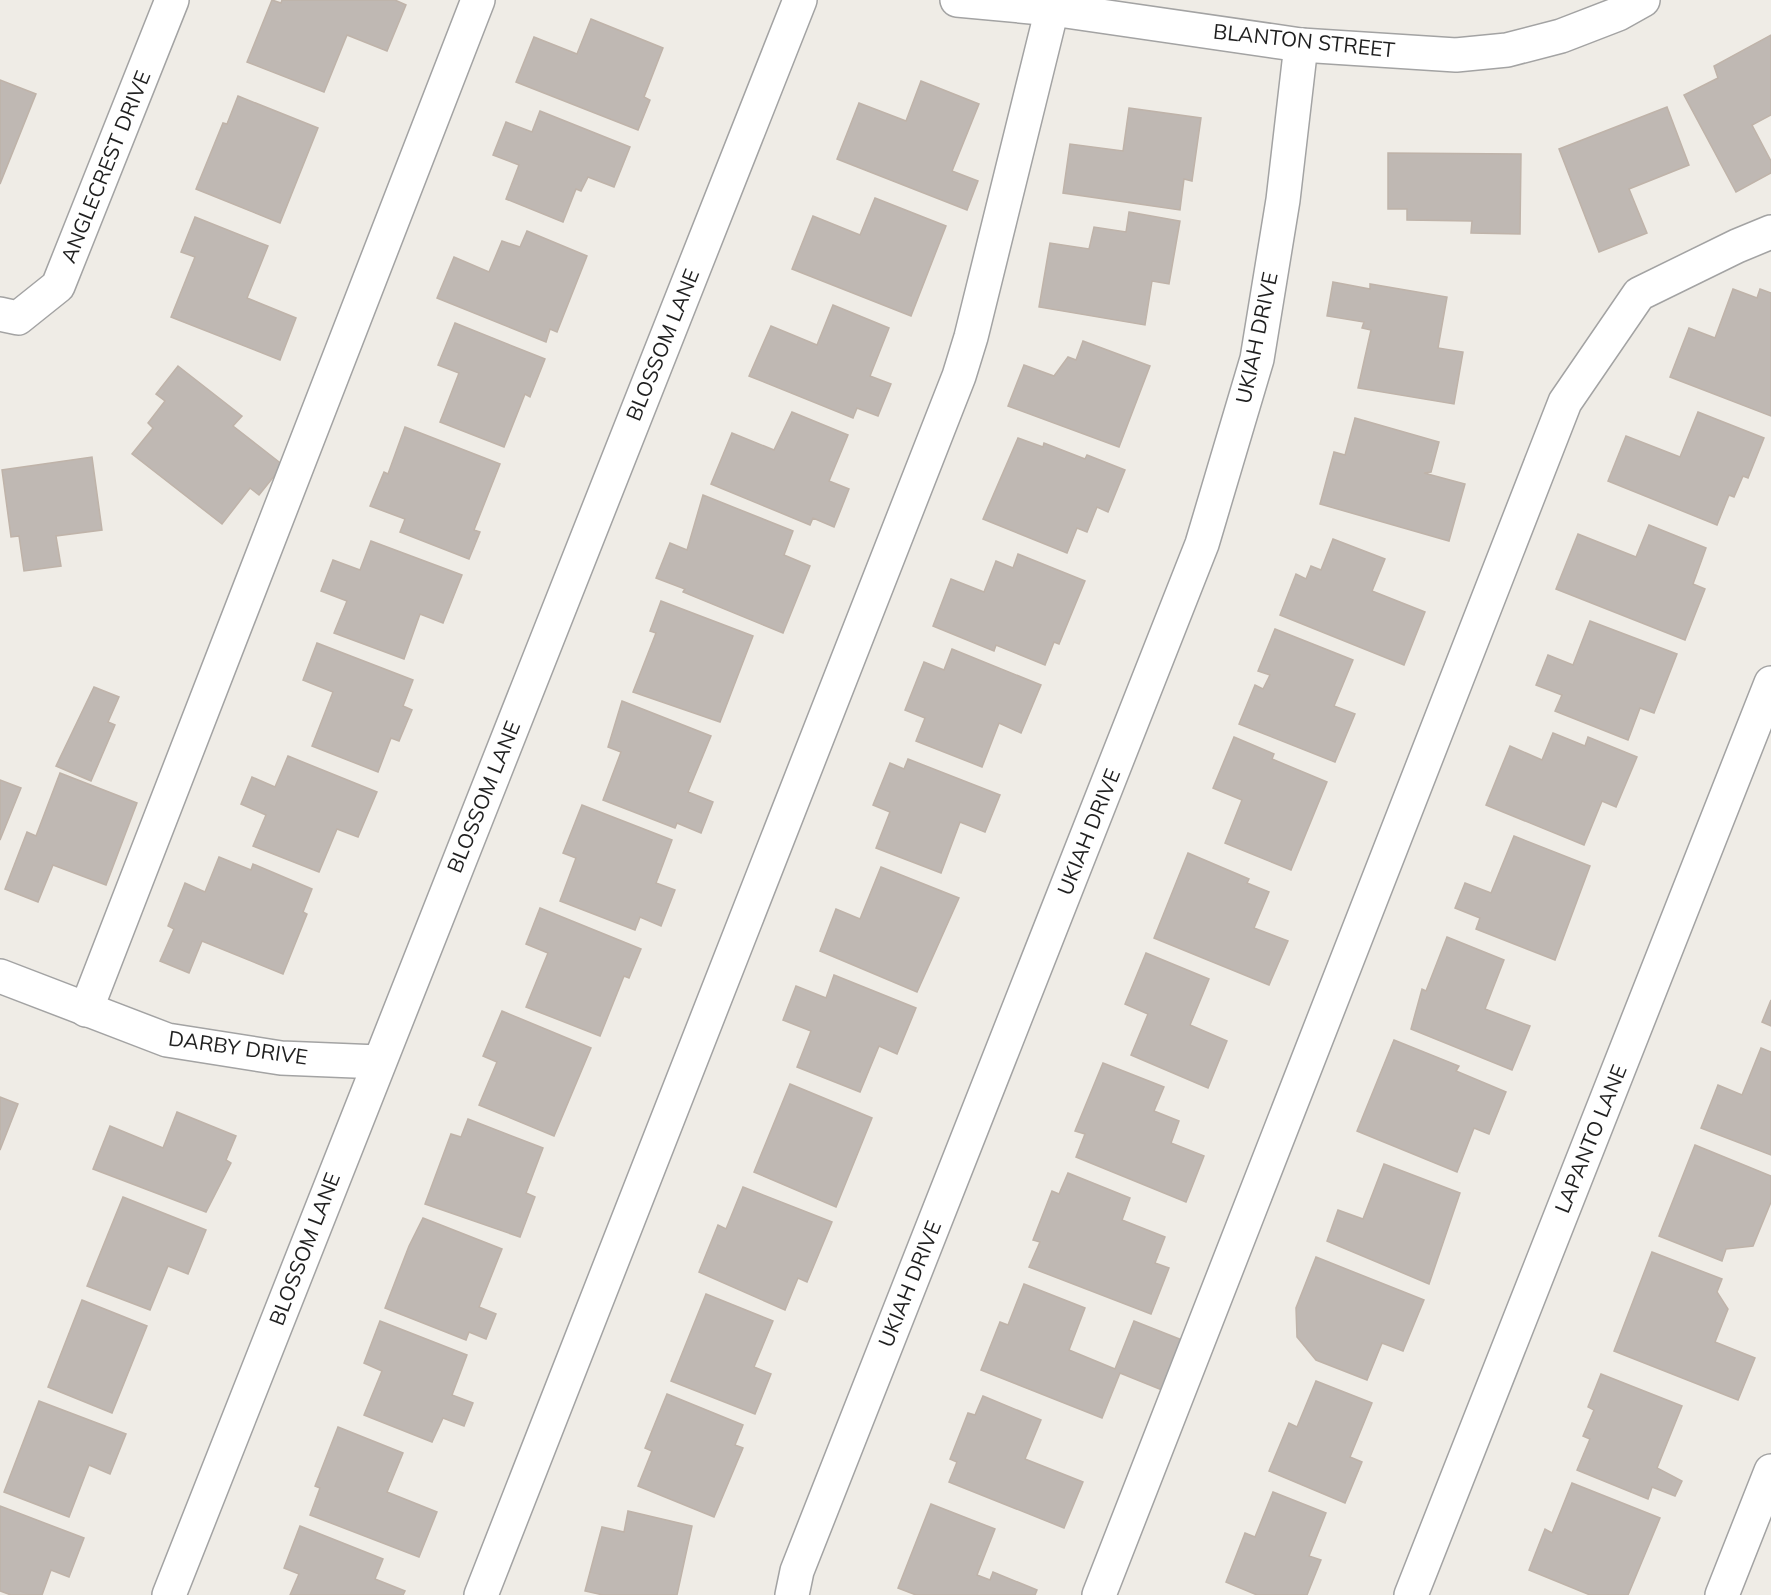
<svg xmlns="http://www.w3.org/2000/svg" width="1771" height="1595" font-family="Mulish,sans-serif">
  <style>
    .building { fill: #bfb8b3; stroke: #bfb3a9; stroke-width: 1.5 }
    .lines { fill: none; stroke-linecap: round; stroke-linejoin: round }
    .minor-casing { stroke: #a3a3a3; stroke-width: 36 }
    .minor { stroke: #fff; stroke-width: 33 }
    .labels { text-anchor: middle; stroke-width: 6; stroke-linejoin: round; paint-order: stroke }
    .street-label { font-size: 21px; fill: #1f1f1f; stroke: #fff }
  </style>
  <rect width="100%" height="100%" fill="#efece6"/>
  <g class="building">
    <path d="M272,0L281,3L282,0H395L406,5L387,51L347,35L324,92L247,62Z"/>
    <path d="M591,19L663,48L644,97L650,100L638,130L516,82L534,37L577,54Z"/>
    <path d="M1771,35V115L1752,125L1771,161V173L1736,192L1684,95L1718,78L1714,66Z"/>
    <path d="M0,80L36,94L0,184Z"/>
    <path d="M921,81L979,104L952,171L978,181L967,210L837,159L859,103L906,121Z"/>
    <path d="M238,96L318,128L280,223L196,189L223,123L227,124Z"/>
    <path d="M1667,107L1689,165L1629,189L1647,233L1599,252L1559,149Z"/>
    <path d="M1129,108L1201,118L1192,181L1184,179L1180,210L1063,193L1070,144L1123,151Z"/>
    <path d="M540,111L630,147L614,187L588,177L581,191L576,189L563,222L506,199L519,165L493,155L506,122L532,132Z"/>
    <path d="M1388,153L1521,154L1520,234L1471,233L1472,221L1407,220V209H1388Z"/>
    <path d="M875,198L946,226L911,316L792,269L813,216L860,235Z"/>
    <path d="M1129,212L1180,221L1169,284L1152,281L1145,325L1039,307L1050,243L1089,249L1094,227L1126,232Z"/>
    <path d="M195,217L268,246L247,298L296,318L280,360L171,317L195,257L181,252Z"/>
    <path d="M527,231L587,256L557,332L550,329L546,342L437,298L454,257L489,272L502,241L520,247Z"/>
    <path d="M1333,282L1370,289V284L1447,297L1438,348L1463,352L1454,404L1358,388L1371,330L1362,328L1364,322L1327,316Z"/>
    <path d="M1733,289L1757,298L1760,289L1771,293V416L1670,377L1689,328L1715,338Z"/>
    <path d="M833,305L889,328L870,376L891,384L878,416L857,408L853,418L749,376L771,326L817,345Z"/>
    <path d="M455,323L545,359L530,397L525,394L504,447L440,422L459,373L438,365Z"/>
    <path d="M1083,341L1150,366L1119,447L1008,406L1024,365L1054,376L1068,357L1076,360Z"/>
    <path d="M178,366L242,416L233,426L283,465L259,495L250,488L222,524L132,454L153,428L148,423L165,401L156,394Z"/>
    <path d="M792,412L848,435L829,481L849,489L834,527L813,518L810,525L711,484L732,433L774,450Z"/>
    <path d="M1698,412L1764,438L1748,478L1743,476L1734,497L1729,495L1717,525L1608,481L1626,436L1680,457Z"/>
    <path d="M1355,418L1439,442L1431,472L1424,473L1465,484L1449,541L1320,504L1334,452L1345,455Z"/>
    <path d="M405,427L500,464L474,530L480,532L469,559L400,532L405,519L370,506L384,472L388,474Z"/>
    <path d="M1018,438L1043,447L1044,443L1085,459L1087,455L1125,470L1108,512L1097,507L1087,532L1077,528L1067,553L983,519Z"/>
    <path d="M92,457L102,530L56,536L61,566L24,571L19,536L11,537L2,470Z"/>
    <path d="M703,495L793,531L784,555L810,566L783,633L683,592L685,589L656,578L670,543L687,550Z"/>
    <path d="M1649,525L1706,548L1693,584L1705,589L1685,640L1556,589L1578,534L1636,557Z"/>
    <path d="M1333,539L1385,559L1372,591L1425,612L1404,665L1280,615L1296,574L1306,579L1311,566L1321,570Z"/>
    <path d="M371,541L462,575L443,623L420,614L404,659L334,633L347,601L321,591L333,560L360,570Z"/>
    <path d="M1018,554L1085,581L1059,644L1054,642L1045,665L996,645L994,651L933,626L951,579L984,592L996,561L1013,568Z"/>
    <path d="M661,601L753,636L720,722L633,692L656,633L650,631Z"/>
    <path d="M1590,621L1677,654L1654,713L1640,708L1628,740L1555,711L1562,695L1536,685L1548,655L1573,665Z"/>
    <path d="M1275,629L1353,660L1334,706L1355,714L1335,762L1239,724L1255,685L1263,689L1270,675L1258,671Z"/>
    <path d="M317,643L413,680L403,706L412,710L399,741L391,738L378,772L312,746L333,692L303,680Z"/>
    <path d="M952,649L1041,685L1021,733L999,723L982,767L916,741L925,718L905,710L924,662L944,670Z"/>
    <path d="M94,687L119,697L108,722L115,725L91,781L56,766Z"/>
    <path d="M622,701L711,736L688,792L713,802L701,833L677,823L675,828L603,800L621,752L608,747Z"/>
    <path d="M1553,733L1585,746L1588,737L1637,757L1616,807L1602,801L1584,845L1486,805L1510,746L1542,760Z"/>
    <path d="M1234,737L1274,754L1272,759L1327,782L1291,870L1225,843L1242,800L1213,788Z"/>
    <path d="M288,756L377,792L358,837L337,829L319,872L253,846L266,815L241,804L252,777L275,787Z"/>
    <path d="M908,759L1000,795L985,832L960,822L941,873L876,848L890,812L873,805L890,763L904,769Z"/>
    <path d="M60,773L137,803L106,885L53,865L38,902L5,889L27,832L36,836Z"/>
    <path d="M0,780L21,788L0,840Z"/>
    <path d="M582,805L672,840L656,883L675,890L661,926L640,917L635,930L560,901L576,858L563,853Z"/>
    <path d="M1514,836L1590,866L1555,960L1476,929L1480,918L1455,908L1465,883L1491,893Z"/>
    <path d="M1188,853L1249,879L1247,883L1269,892L1254,928L1288,941L1269,985L1154,938Z"/>
    <path d="M219,857L251,870L253,864L312,889L303,912L307,914L283,974L202,941L189,973L160,961L174,929L168,926L185,883L205,892Z"/>
    <path d="M881,867L959,898L917,992L820,951L836,909L860,919Z"/>
    <path d="M540,908L641,949L629,978L624,976L600,1036L526,1007L548,953L526,944Z"/>
    <path d="M1447,937L1504,960L1485,1009L1530,1026L1512,1070L1411,1029L1422,989L1426,991Z"/>
    <path d="M1146,953L1209,979L1190,1025L1227,1041L1208,1088L1131,1055L1148,1014L1125,1004Z"/>
    <path d="M834,975L916,1008L897,1054L879,1046L860,1092L797,1067L811,1031L783,1020L796,986L826,998Z"/>
    <path d="M1771,1000V1026L1762,1022Z"/>
    <path d="M502,1011L591,1048L554,1136L479,1105L497,1062L483,1056Z"/>
    <path d="M1394,1040L1459,1066L1456,1071L1506,1092L1489,1134L1474,1128L1457,1172L1357,1131Z"/>
    <path d="M1761,1048L1771,1052V1155L1701,1128L1718,1085L1742,1095Z"/>
    <path d="M1103,1063L1164,1087L1154,1111L1179,1121L1171,1143L1204,1156L1186,1202L1076,1157L1085,1134L1075,1131Z"/>
    <path d="M790,1084L872,1118L836,1207L754,1172Z"/>
    <path d="M0,1097L18,1104L0,1150Z"/>
    <path d="M177,1112L236,1136L226,1160L231,1163L206,1212L93,1169L110,1126L163,1148Z"/>
    <path d="M468,1119L543,1148L526,1193L535,1197L520,1237L425,1204L451,1134L461,1137Z"/>
    <path d="M1695,1145L1771,1176V1202L1753,1246L1726,1249L1722,1261L1659,1236Z"/>
    <path d="M1384,1164L1460,1193L1429,1284L1327,1241L1338,1210L1363,1219Z"/>
    <path d="M1068,1173L1130,1198L1122,1220L1165,1237L1155,1263L1169,1268L1151,1314L1029,1267L1040,1242L1033,1240L1052,1191L1059,1194Z"/>
    <path d="M743,1187L832,1222L807,1282L798,1278L785,1310L699,1272L718,1225L726,1229Z"/>
    <path d="M123,1197L206,1230L188,1274L168,1266L150,1310L87,1286Z"/>
    <path d="M423,1218L502,1249L479,1307L496,1314L486,1339L469,1332L466,1340L385,1308L409,1246Z"/>
    <path d="M1652,1252L1722,1279L1717,1292L1728,1309L1715,1342L1755,1358L1738,1400L1614,1351Z"/>
    <path d="M1316,1257L1424,1300L1403,1351L1382,1343L1367,1380L1316,1360L1297,1337L1296,1308Z"/>
    <path d="M1024,1284L1085,1308L1069,1350L1115,1369L1134,1321L1182,1340L1162,1390L1120,1373L1102,1418L981,1370L1000,1322L1008,1325Z"/>
    <path d="M706,1294L773,1321L754,1367L771,1374L755,1414L671,1381Z"/>
    <path d="M82,1300L147,1326L112,1413L48,1387Z"/>
    <path d="M380,1321L467,1355L452,1395L473,1403L464,1426L443,1418L432,1442L364,1415L382,1371L364,1363Z"/>
    <path d="M1601,1374L1682,1406L1657,1468L1682,1481L1675,1496L1652,1487L1648,1499L1577,1470L1590,1439L1583,1436L1594,1410L1588,1407Z"/>
    <path d="M1316,1381L1372,1403L1350,1457L1362,1462L1345,1503L1269,1471L1289,1423L1297,1427Z"/>
    <path d="M667,1394L743,1425L735,1445L743,1448L714,1517L638,1486L652,1451L645,1448Z"/>
    <path d="M983,1396L1041,1420L1025,1459L1083,1482L1064,1528L949,1482L957,1462L950,1459L968,1413L975,1415Z"/>
    <path d="M39,1401L126,1434L110,1474L89,1465L69,1517L4,1492Z"/>
    <path d="M338,1427L403,1453L387,1492L437,1512L419,1557L310,1515L320,1488L315,1486Z"/>
    <path d="M1572,1483L1660,1518L1628,1595H1590L1529,1570L1545,1529L1552,1533Z"/>
    <path d="M1273,1492L1326,1513L1309,1556L1321,1560L1307,1595H1257L1226,1582L1245,1533L1255,1537Z"/>
    <path d="M931,1504L995,1529L977,1575L990,1580L993,1572L1037,1590L1035,1595H916L898,1588Z"/>
    <path d="M0,1506L84,1538L69,1577L51,1570L42,1595H11L0,1591Z"/>
    <path d="M628,1511L692,1526L677,1595H603L585,1591L602,1527L624,1532Z"/>
    <path d="M300,1526L383,1559L375,1579L405,1591L403,1595H290L299,1574L284,1568Z"/>
  </g>
  <g class="lines">
    <g class="minor-casing">
      <g id="minor">
        <path d="M957,0L1052,9L1301,45L1456,55L1507,50L1561,36L1618,14L1643,0"/>
        <path d="M0,314L18,318L58,286L172,0"/>
        <path d="M0,976L167,1040L281,1058L379,1062"/>
        <path d="M86,1010L478,0"/>
        <path d="M169,1595L800,0"/>
        <path d="M481,1595L959,376L971,337L1052,9"/>
        <path d="M792,1595L797,1571L1202,544L1257,359L1283,200L1301,45"/>
        <path d="M1099,1595L1565,402L1639,294L1737,246L1771,232"/>
        <path d="M1411,1595L1771,683"/>
        <path d="M1722,1595L1771,1471"/>
      </g>
    </g>
    <use href="#minor" class="minor"/>
  </g>
  <g class="labels">
    <g class="street-label">
      <text transform="translate(1304 41) rotate(6)" y="7">BLANTON STREET</text>
      <text transform="translate(106 167) rotate(-68)" y="7">ANGLECREST DRIVE</text>
      <text transform="translate(1257 338) rotate(-78)" y="7">UKIAH DRIVE</text>
      <text transform="translate(663 345) rotate(-68)" y="7">BLOSSOM LANE</text>
      <text transform="translate(484 797) rotate(-68)" y="7">BLOSSOM LANE</text>
      <text transform="translate(1089 832) rotate(-68)" y="7">UKIAH DRIVE</text>
      <text transform="translate(238 1048) rotate(8)" y="7">DARBY DRIVE</text>
      <text transform="translate(1591 1139) rotate(-68)" y="7">LAPANTO LANE</text>
      <text transform="translate(305 1249) rotate(-69)" y="7">BLOSSOM LANE</text>
      <text transform="translate(910 1284) rotate(-68)" y="7">UKIAH DRIVE</text>
    </g>
  </g>
</svg>
